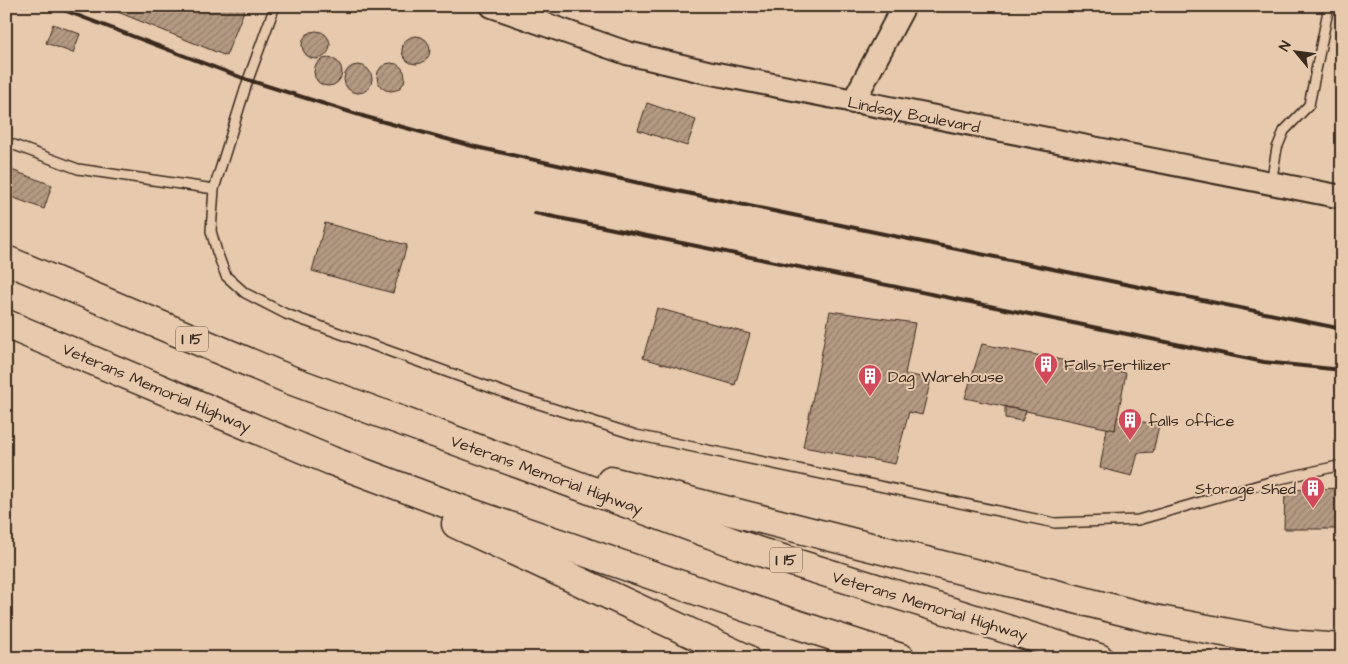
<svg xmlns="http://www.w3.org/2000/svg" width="1348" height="664" font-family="'Architects Daughter',sans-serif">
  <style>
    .building { fill: url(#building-hatch); stroke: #3b2a1e }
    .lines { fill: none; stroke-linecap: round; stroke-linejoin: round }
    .service-casing { stroke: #3b2a1e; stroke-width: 12 }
    .tertiary-casing { stroke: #3b2a1e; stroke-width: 26 }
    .motorway-casing { stroke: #3b2a1e; stroke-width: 31 }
    .service { stroke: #e7c9ad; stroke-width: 9 }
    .tertiary { stroke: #e7c9ad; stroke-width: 22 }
    .motorway { stroke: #e7c9ad; stroke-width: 28 }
    .rail { stroke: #3b2a1e; stroke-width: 4 }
    .labels { text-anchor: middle; stroke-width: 4; stroke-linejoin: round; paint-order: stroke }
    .shield { fill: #e7c9ad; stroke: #6f5a49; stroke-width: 1 }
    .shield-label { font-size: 15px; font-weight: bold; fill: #3b2a1e }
    .street-label { font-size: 16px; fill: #3b2a1e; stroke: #e7c9ad }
    .poi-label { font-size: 16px; fill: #3b2a1e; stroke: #e7c9ad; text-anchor: start }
  </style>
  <defs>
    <pattern id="building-hatch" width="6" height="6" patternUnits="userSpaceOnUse" patternTransform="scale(1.25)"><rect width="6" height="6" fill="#b59a83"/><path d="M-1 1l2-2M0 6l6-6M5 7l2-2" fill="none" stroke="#947e6b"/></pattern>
  </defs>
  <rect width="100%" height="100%" fill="#e7c9ad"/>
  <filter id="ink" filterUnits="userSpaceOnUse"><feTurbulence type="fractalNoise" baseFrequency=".02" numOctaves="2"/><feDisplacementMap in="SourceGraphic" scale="10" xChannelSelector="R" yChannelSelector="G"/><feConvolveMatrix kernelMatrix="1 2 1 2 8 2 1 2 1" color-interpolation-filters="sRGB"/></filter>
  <g filter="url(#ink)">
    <g class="building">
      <path d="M103,6H246L226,56Z"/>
      <path d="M53,24L80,34L73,53L46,43Z"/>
      <circle cx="316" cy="45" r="14"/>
      <circle cx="416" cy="50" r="14"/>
      <circle cx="328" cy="72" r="14"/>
      <circle cx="391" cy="77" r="14"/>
      <circle cx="358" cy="79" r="14"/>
      <path d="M647,103L696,120L687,146L638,130Z"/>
      <path d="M6,168L52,185L44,209L6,195Z"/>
      <path d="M325,223L407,245L393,293L312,271Z"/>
      <path d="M657,308L750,334L735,385L643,358Z"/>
      <path d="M830,311L915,323L905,374L931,379L922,415L909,412L895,464L803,447Z"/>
      <path d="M982,344L1126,373L1115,430L965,398Z"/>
      <path d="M1005,407L1026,411L1022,421L1005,418Z"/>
      <path d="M1117,417L1159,425L1153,452L1138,453L1132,476L1100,468L1107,428L1115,430Z"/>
      <path d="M1342,488V529H1284L1285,490Z"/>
    </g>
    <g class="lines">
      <g class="service-casing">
        <g id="service">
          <path d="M275,6L248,80L214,189L211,231L217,252L226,276L245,293L286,314L514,396L636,435L1055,523L1138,520L1280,479L1342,465"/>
          <path d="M6,142L78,169L214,189"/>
          <path d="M1271,183L1277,148L1284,131L1309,105L1329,6"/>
        </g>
      </g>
      <g class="tertiary-casing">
        <g id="tertiary">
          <path d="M492,6L627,53L707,72L1342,197"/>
          <path d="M853,102L904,6"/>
        </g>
      </g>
      <g class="motorway-casing">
        <g id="motorway">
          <path d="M6,260L293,381L380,413L754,550L1099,658"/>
          <path d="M6,324L332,461L474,514L777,618L901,658"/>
          <path d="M611,481L1154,619L1287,644L1342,648"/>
          <path d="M456,524L745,658"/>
        </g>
      </g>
      <use href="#service" class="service"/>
      <use href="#tertiary" class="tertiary"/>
      <use href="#motorway" class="motorway"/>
      <g class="rail">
        <path d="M53,6L248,80L366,117L476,147L653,186L1342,329"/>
        <path d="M535,213L1264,362L1342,370"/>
      </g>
    </g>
  </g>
  <defs>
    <g id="building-pin" transform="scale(1.25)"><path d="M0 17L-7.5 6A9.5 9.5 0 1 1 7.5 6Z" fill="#d1495b" stroke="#e7c9ad"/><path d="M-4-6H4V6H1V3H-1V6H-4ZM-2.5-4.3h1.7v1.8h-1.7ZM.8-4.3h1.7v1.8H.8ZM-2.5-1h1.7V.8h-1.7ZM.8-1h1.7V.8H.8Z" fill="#fff"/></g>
  </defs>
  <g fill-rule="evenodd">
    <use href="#building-pin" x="1046" y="364"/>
    <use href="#building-pin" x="870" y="376"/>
    <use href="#building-pin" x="1130" y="420"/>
    <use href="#building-pin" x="1313" y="488"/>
  </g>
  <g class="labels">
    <g class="shield">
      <rect x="176" y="326.5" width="32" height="25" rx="4"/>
      <rect x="770" y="547.5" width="32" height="25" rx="4"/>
    </g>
    <g class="shield-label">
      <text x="192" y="344">I 15</text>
      <text x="786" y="565">I 15</text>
    </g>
    <g class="street-label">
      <text transform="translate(914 114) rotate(11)" y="6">Lindsay Boulevard</text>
      <text transform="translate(157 387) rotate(23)" y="6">Veterans Memorial Highway</text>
      <text transform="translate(547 474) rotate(20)" y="6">Veterans Memorial Highway</text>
      <text transform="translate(930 605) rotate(17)" y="6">Veterans Memorial Highway</text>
    </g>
    <g class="poi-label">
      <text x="1064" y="370">Falls Fertilizer</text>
      <text x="888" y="382">Dag Warehouse</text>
      <text x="1148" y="426">falls office</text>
      <text x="1296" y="494" text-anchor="end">Storage Shed</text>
    </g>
  </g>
  <rect width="1348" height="664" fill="none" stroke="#e7c9ad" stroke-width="25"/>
  <rect x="12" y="12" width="1323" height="639" fill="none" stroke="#3b2a1e" stroke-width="2" filter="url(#ink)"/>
  <g transform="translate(1296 52) rotate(299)" stroke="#e7c9ad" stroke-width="4" paint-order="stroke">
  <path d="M0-4L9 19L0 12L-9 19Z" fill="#3b2a1e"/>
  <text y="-8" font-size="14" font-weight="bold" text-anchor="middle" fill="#3b2a1e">N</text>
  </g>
</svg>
